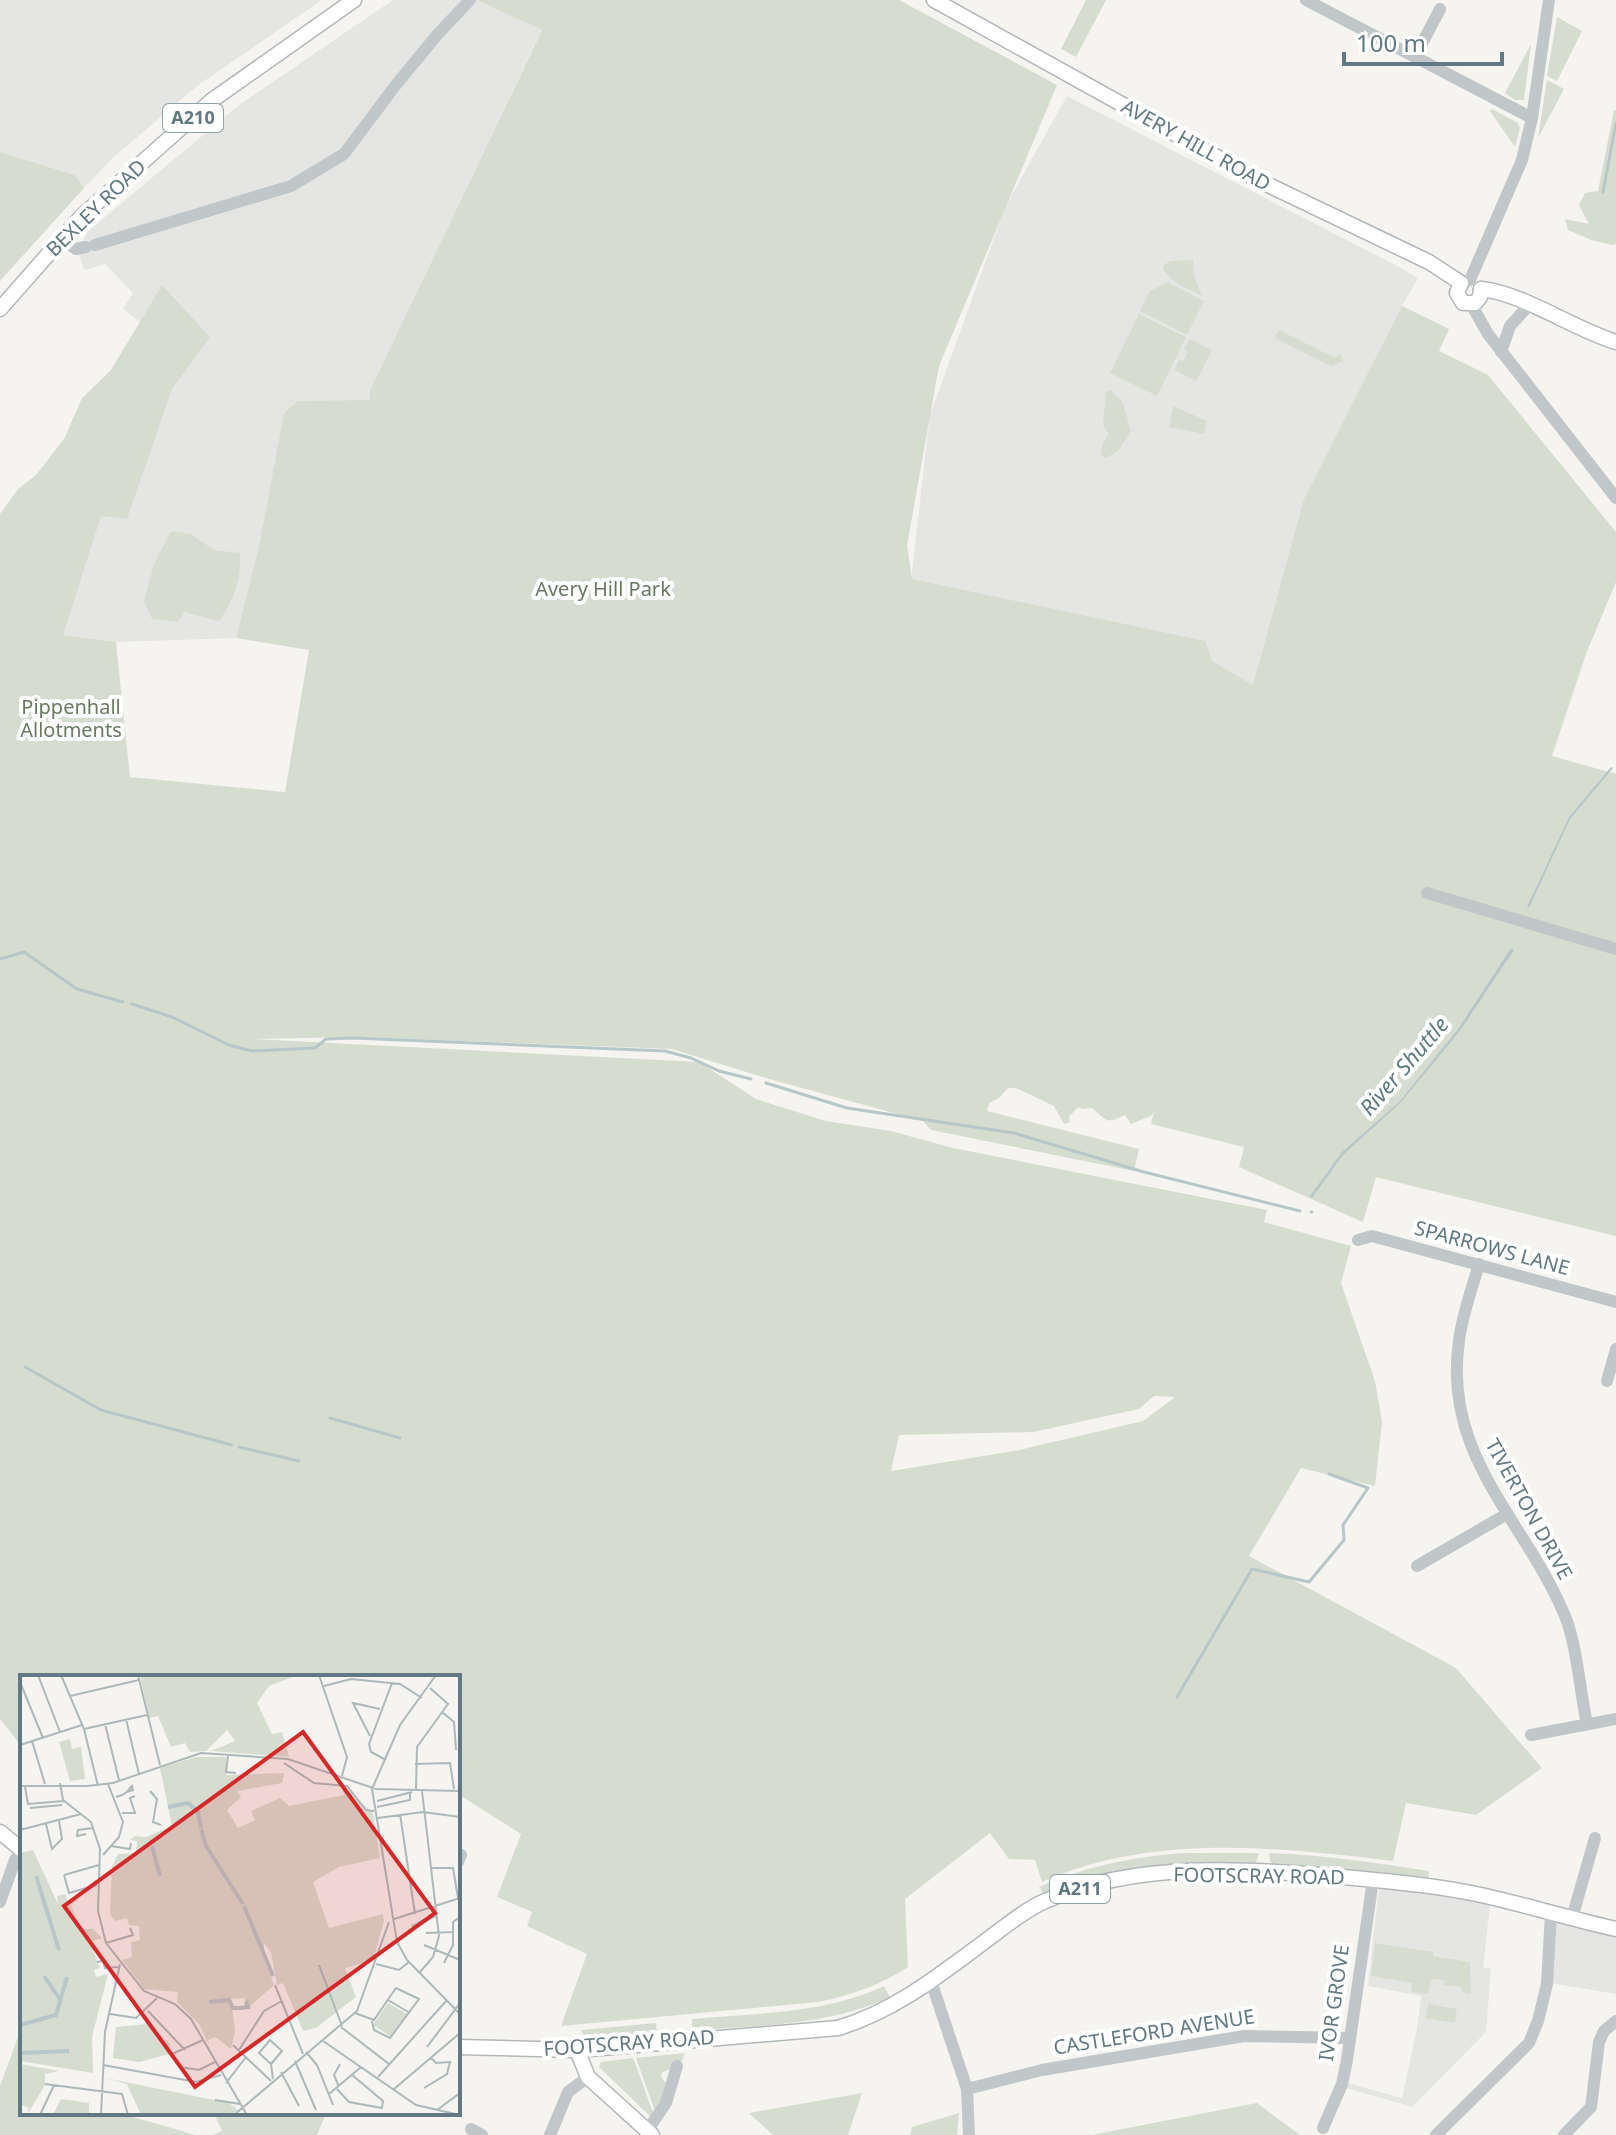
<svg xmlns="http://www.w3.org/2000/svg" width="1616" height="2135" font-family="'Noto Sans',sans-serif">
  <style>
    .built { fill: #e5e6e4 }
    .green { fill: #d7dcd1; fill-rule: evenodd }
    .water { fill: #b7c7c9 }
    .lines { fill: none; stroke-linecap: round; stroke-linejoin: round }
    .stream { stroke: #b7c7c9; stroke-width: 3 }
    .major-casing { stroke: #b2b8ba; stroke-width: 17 }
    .minor { stroke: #c1c6c8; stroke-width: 12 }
    .major { stroke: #fff; stroke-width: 14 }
    .labels { text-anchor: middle; stroke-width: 8; stroke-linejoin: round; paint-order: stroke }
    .shield { fill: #fff; stroke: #91a1a8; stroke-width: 2 }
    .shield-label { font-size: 18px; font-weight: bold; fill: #627983 }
    .street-label { font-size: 20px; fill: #627983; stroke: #fff }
    .park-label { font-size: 20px; fill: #6a7a61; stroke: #fff }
    .water-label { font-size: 22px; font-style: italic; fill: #5d7c80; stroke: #fff }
    .inset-river { fill: none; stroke: #b7c7c9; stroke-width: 4 }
    .inset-road { fill: none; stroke: #adb8ba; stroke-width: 2 }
    .view { fill: #d62828; fill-opacity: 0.15; stroke: #d62828; stroke-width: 4 }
    .inset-edge { fill: none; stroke: #627983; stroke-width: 4 }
  </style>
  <rect width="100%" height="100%" fill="#f5f4f0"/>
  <g class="built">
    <path d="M0,0H322L197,86L114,157L84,188L75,175L0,152Z"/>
    <path d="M393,0H477L542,29L370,390V401H298L236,638L116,642L63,636L0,531L153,332L123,309L133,293L105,264L86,270L83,267L79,255L88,252L84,240L87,232L239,105Z"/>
    <path d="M1067,96L1401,268L1418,278L1402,306L1449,329L1439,351L1488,375L1253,686L911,579L930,415L1006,205Z"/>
    <path d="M1379,1887L1458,1898L1490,1905L1483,1967L1491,1969L1486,2032L1412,2107L1346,2088L1348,2083L1402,2098L1417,2029L1421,1996L1368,1986Z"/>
    <path d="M1551,1913L1616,1929V1994L1549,1983Z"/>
  </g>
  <g class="green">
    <path d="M477,0H899L1057,85L939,366L907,545L912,579L1205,641L1212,661L1253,685L1304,499L1402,306L1449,329L1439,351L1488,375L1616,532V582L1586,654L1552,756L1616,774V1236L1376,1177L1363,1222L1239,1167L1244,1147L1151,1124L1154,1111L1151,1116L1131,1124L1125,1115C1106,1124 1108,1122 1092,1108L1083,1109L1078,1107L1069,1117L1070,1122L1064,1124L1054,1106L1016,1088H1008L999,1098L989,1103L987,1111L1139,1149L1134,1171L931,1130L923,1121L769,1079L672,1049L358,1037L252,1039L699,1062L756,1099L826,1121L891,1131L953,1148L1267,1210L1264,1222L1351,1246L1341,1283L1375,1381L1382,1422L1375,1486L1301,1468L1249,1556L1456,1668L1542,1768L1476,1815L1406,1803L1393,1861C1276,1847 1152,1833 1042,1882L1035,1860L1009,1859L990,1833L905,1899L908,1967C880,1985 852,1995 819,2002L561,2026L587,1954L527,1926L532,1912L497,1897L521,1834L458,1794V1677H22V1747L0,1719V514L18,489L36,475L64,439L82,398L111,370L162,285L210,337L172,389L127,519L101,516L63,635L116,642L130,777L285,792L309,650L236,638L259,547L284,413L298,401L370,400V390L542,30ZM1154,1396L1175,1397L1143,1421L1019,1450L891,1471L899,1435L1033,1432L1139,1409Z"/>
    <path d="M1086,0H1106L1076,57L1061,49Z"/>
    <path d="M1557,17L1582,31L1557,81L1547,76Z"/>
    <path d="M1531,44L1524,100H1515L1505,93Z"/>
    <path d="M1547,80L1564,89L1538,138Z"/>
    <path d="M1492,109L1518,123L1520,128L1515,147L1490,111Z"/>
    <path d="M1614,110L1616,111V244L1613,245L1591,240L1568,230L1565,219L1589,224L1579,205L1585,193L1598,191Z"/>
    <path d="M0,152L75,175L84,188L0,281Z"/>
    <path d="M1193,260L1194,276L1202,296L1176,283L1163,270V265L1171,261Z"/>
    <path d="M1167,282L1204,301L1187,335L1140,311L1150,291Z"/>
    <path d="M1139,314L1186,337L1157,396L1110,373Z"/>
    <path d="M1279,330L1335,358L1340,353L1343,361L1331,366L1275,338Z"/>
    <path d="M1190,339L1212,350L1196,381L1174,370L1179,360L1183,361L1188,352L1184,349Z"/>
    <path d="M1111,390L1123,403L1131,431L1118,451L1106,458L1101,455L1102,445L1109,434L1103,425L1106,392Z"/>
    <path d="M1173,406L1207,421L1204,434L1169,427Z"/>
    <path d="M171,531L191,534L214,550L240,553C242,577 234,601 219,621L184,612L178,622L152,619L144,601L154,564Z"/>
    <path d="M1181,1853H1259L1255,1865H1156L1110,1872L1043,1893L1039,1887C1088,1866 1128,1858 1181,1853Z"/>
    <path d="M1269,1853C1323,1855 1376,1863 1429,1871L1428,1879L1274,1864L1270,1862Z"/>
    <path d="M1375,1943L1433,1952V1956L1470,1962L1471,1994L1462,1992L1461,1987L1443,1985L1444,1980L1432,1979L1428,1994L1411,1992L1412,1983L1371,1976Z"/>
    <path d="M884,1986L890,1997C830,2025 764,2025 699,2030L698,2027H692V2019C756,2013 824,2014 884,1986Z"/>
    <path d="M1428,2004L1457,2009L1455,2023L1426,2018Z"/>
    <path d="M656,2023L657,2034L586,2039L581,2030Z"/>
    <path d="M22,2026V2113H119L196,2135H0V2086Z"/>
    <path d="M685,2053L682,2061L674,2062L671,2069L662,2072L661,2077L667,2085L656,2114L636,2058Z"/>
    <path d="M633,2058L654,2115L651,2117L599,2067L601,2062Z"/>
    <path d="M862,2093L848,2135H773L749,2113Z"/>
    <path d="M1257,2103L1300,2135H1091Z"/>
    <path d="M214,2113H326L317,2135H213L222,2131Z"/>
    <path d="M959,2113L957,2135H910L912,2127Z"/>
  </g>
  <g class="water">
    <path d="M1611,767L1613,768L1570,819L1529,908L1527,907L1569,817Z"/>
    <path d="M1511,948L1514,950L1462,1028L1427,1071L1400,1103L1343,1155L1312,1198L1310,1196L1342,1152L1400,1101L1458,1029Z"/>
  </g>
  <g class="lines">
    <g class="stream">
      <path d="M1603,192L1616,123"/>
      <path d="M0,959L24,952L77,989L123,1002"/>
      <path d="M132,1004L172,1017L229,1045L252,1051L315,1048L326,1039L353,1038L665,1051L691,1058L719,1071L751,1079"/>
      <path d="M766,1083L847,1108L1014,1133L1144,1172L1300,1211"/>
      <path d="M1311,1212H1312"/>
      <path d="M25,1367L101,1410L232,1445"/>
      <path d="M330,1418L400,1438"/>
      <path d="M239,1447L299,1461"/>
      <path d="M1177,1697L1252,1569L1309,1582L1344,1540L1343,1525L1368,1488L1329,1474"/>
    </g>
    <g class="major-casing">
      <g id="major">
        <path d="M934,0L1260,181L1429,262L1461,283"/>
        <path d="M1461,283L1457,293L1463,303H1475L1480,297L1481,289"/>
        <path d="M1481,289C1523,293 1573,329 1616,342"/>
        <path d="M0,309L81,217L211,101L354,0"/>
        <path d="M0,1832L22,1850"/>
        <path d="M458,2047L577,2050L838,2028C895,2011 941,1974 988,1939C1006,1926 1023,1911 1043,1902C1138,1859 1253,1869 1354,1878C1397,1882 1439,1886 1481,1895C1526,1905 1571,1919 1616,1929"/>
        <path d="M577,2050L588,2077L652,2135"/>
      </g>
    </g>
    <g class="minor">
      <path d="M1306,0L1532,118"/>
      <path d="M1415,57L1440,9"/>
      <path d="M60,239L76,249L86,247"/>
      <path d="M95,245L291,186L344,154L395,86L437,35L470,0"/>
      <path d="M1470,280L1522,160L1532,118L1549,0"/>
      <path d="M1471,304L1488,334L1616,498"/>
      <path d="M1501,352L1510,326L1529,305"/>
      <path d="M1427,893L1616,949"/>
      <path d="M1358,1240L1372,1236L1616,1302"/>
      <path d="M1479,1264C1472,1289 1462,1315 1459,1341C1442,1456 1525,1520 1565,1616C1577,1645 1580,1692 1587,1724"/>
      <path d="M1607,1381L1616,1349"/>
      <path d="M1417,1566L1507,1514"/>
      <path d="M1531,1735L1616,1719"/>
      <path d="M458,1854L461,1855L458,1862"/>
      <path d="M0,1902L15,1860L22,1851"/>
      <path d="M1572,1918L1595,1838"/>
      <path d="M931,1981L967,2089L969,2135"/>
      <path d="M967,2089L1042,2070L1244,2036L1350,2038"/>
      <path d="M1323,2128L1342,2084L1347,2060L1373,1880"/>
      <path d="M471,2129L482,2135"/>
      <path d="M647,2131L666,2103L677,2066"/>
      <path d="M550,2135L568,2092L588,2077"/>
      <path d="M1436,2135L1529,2043L1538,2021L1547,1984L1551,1913"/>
      <path d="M1564,2135L1591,2107L1599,2042L1604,2031L1616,2021"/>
    </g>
    <use href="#major" class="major"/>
  </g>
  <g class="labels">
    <g class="shield">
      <rect x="163" y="104" width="60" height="28" rx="6"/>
      <rect x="1050" y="1875" width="60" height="28" rx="6"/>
    </g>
    <g class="shield-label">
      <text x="193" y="124">A210</text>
      <text x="1080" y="1895">A211</text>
    </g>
    <g class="street-label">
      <text transform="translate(1196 145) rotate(29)" y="7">AVERY HILL ROAD</text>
      <text transform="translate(96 208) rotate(-44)" y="7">BEXLEY ROAD</text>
      <text transform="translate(1492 1248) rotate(15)" y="7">SPARROWS LANE</text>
      <text transform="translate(1529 1509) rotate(61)" y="7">TIVERTON DRIVE</text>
      <text transform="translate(1259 1876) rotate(1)" y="7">FOOTSCRAY ROAD</text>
      <text transform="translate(1334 2003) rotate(-82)" y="7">IVOR GROVE</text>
      <text transform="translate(1154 2032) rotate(-9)" y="7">CASTLEFORD AVENUE</text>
      <text transform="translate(629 2043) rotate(-4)" y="7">FOOTSCRAY ROAD</text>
    </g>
    <g class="park-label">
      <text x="603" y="596">Avery Hill Park</text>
      <text x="71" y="714">Pippenhall<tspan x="71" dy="23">Allotments</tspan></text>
    </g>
    <g class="water-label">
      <text transform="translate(1404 1066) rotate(-49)" y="8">River Shuttle</text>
    </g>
  </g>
  <g transform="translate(20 1675)">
    <rect width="440" height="440" fill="#f5f4f0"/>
    <path d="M120,0H278L249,11L237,28L252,59L262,57L269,82L191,76L215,66L207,55L186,76L170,77L165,68L151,72L138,41L129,43ZM50,64L52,74L61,72L65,104L50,106L39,67ZM176,82H206V100L264,98L262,108L217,116L221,122L207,135L218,153L235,145L231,136L260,123L269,131L324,120L322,111L353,138L360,183L319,192L293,207L309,253L363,239L364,246L353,286L325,293L336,322L296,353L283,356L263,308L257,310L251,277L244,268V280L222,224L254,310L229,332L224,323L211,324L215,356L211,374L195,362L188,365L189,370L179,349L157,327L158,317L124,314L102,285L112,282L111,267L120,265L119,251L109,250L107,243L94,246L90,238L92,191L98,179L116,178L117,166L110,165L115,161L126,162L152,151L140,93ZM13,175L38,229L37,221L45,219L48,227L60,224L51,230L60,254H73L82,263L70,267L80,293L74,295L76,302L88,299L72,362L73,398L0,386V178ZM368,328L387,339L370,361L353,350ZM128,349L150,369V379L119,387L93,383L96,352ZM0,389L39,396L26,399L25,395V410L7,440L9,433L0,429ZM85,403L209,428L218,435L211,440H121L107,409ZM41,424L69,428V440H33Z" fill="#d7dcd1"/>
    <path class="inset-river" d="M148,132L168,128L178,137L181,153M181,154L186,171L223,229M132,171L140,201M16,201L39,275M224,231L253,301M392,252L416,240M24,301L41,326M189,327L209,325L213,333H220L228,332L226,326M0,350L36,340L47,302M0,378L49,376"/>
    <path class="inset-road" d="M18,0L40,57M41,0L64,54L78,111M118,0L140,90M299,0L327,82L322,101M0,7L23,63M304,11L331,4L380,9L402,23M50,21L119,5M422,37L434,47L436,75M106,44L119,99M85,49L99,105M64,54L127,40M350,61L333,28L360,34M12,66L25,109M0,70L62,50M208,81L206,97L216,98M366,85L351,77L349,69L372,8M264,88L294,108L327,111L346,135L354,136M395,89L430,88L434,114M40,108L43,125L71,147L80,174L78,236L86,268L124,316L155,329L171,344L227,440M0,111H67M67,111L93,108L181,78L268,84L356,114L440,116M5,112L8,129L44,126M352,114L380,50L416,0M352,114L377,267L387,285L440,339M396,114L397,72L428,29L410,13M134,120L130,116L137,124L133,147L141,150M96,122L102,120L107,117L113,115L112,111L107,117M357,126L392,117M357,132L390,125V118M10,133L42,130M102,138H115L110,123L115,121M380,139L395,239M358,143L403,137L440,142M26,149L32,174L42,164L39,146M0,155L61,139M66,159L57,161L58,155L73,153M91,171L110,174L111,168M83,180L99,162L103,147L88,109M411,193H433L438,223M44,200L49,218L77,210M44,200L79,190M374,244L440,223M406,258L434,257M86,268L113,260L110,253M404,270L440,285M77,287L83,286L85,293L98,292M424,288L433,270V247L440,242M356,289L379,295L389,287M299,290L322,351M400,297L413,282L419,261L402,116M255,310L283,379M368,325L390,338M128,336L165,375M335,338L354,345L376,313L399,324L370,363L354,355L352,346M90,339L116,343L137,323M321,352L369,389M303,366L396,430L440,440M213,370L251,406M407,372L440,328M219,375L244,336L262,326M286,377L297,390L313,430M152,379L183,365M275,386L296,435M251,389L262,376L250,365L239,378L251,389L253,404M83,390L176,407L201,400M160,392L179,395L195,387M261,397L279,431M358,402L427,325M206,408L226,382M25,409L102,419L108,440M319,412L314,400L320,389M404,413L427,399L430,387L416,388L410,382M317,414L329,427L362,433L363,426L332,400M374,414L440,358M309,419L341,392M195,425L220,429M417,435L440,418M20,440L34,410M81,440L85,357L100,289M214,440L337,336L369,247"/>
    <path class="view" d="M283,57L415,238L175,412L44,231Z"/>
    <rect width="440" height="440" class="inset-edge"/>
  </g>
  <path d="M1344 52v12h158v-12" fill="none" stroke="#627983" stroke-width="4"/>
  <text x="1356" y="52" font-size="24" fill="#627983" stroke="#ffffff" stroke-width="6" paint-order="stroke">100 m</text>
</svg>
